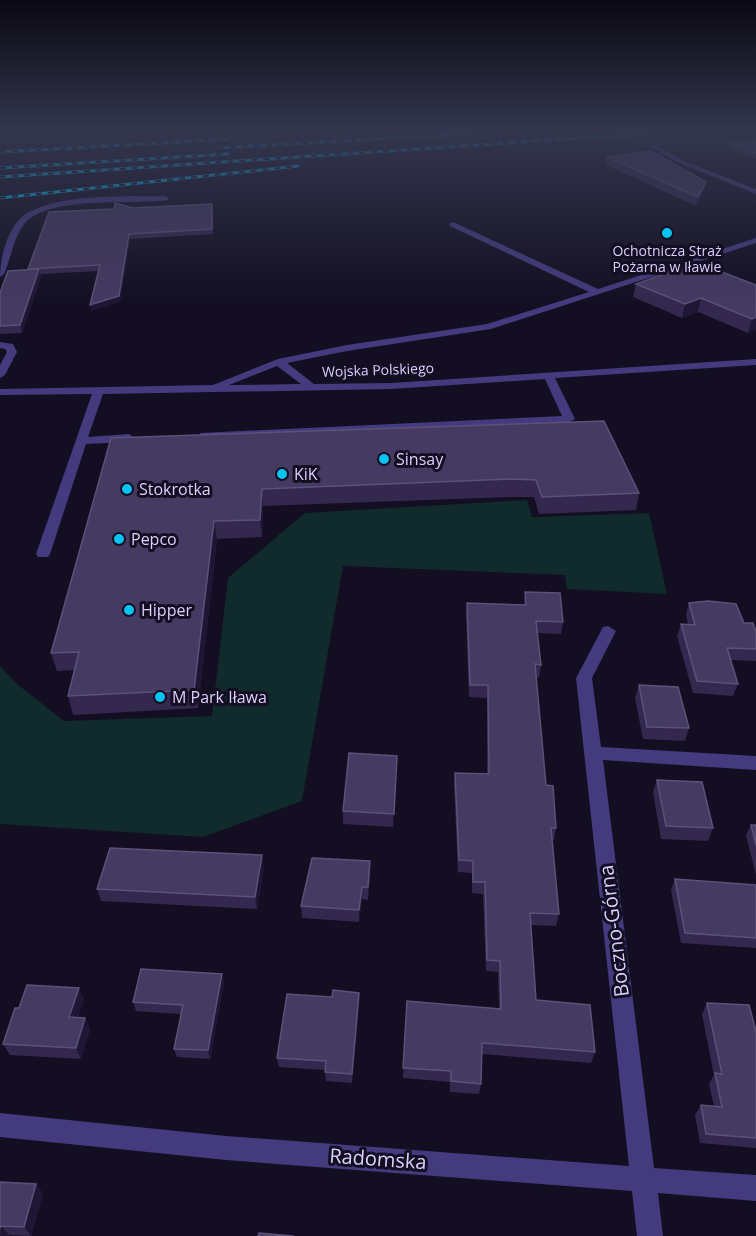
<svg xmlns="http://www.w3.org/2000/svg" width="756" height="1236" font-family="'Open Sans',sans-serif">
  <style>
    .green { fill: #112a2b }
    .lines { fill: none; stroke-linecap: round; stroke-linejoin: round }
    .minor { fill: #443b7f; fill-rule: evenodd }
    .rail-casing { stroke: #08c3f2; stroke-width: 3 }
    .rail { stroke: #130e21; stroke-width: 2; stroke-dasharray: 6; stroke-linecap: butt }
    .wall { fill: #34284f }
    .shaded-wall { fill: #1f1635 }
    .building { fill: #453a62; stroke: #5d517a; stroke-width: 1.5 }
    .poi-dot { fill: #08c3f2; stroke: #130e21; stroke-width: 2 }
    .labels { text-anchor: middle; stroke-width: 6; stroke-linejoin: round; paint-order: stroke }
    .far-poi-label { font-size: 14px; fill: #dad0fe; stroke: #130e21 }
    .far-street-label { font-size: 14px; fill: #dad0fe; stroke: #130e21 }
    .poi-label { font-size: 16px; fill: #dad0fe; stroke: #130e21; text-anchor: start }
    .near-street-label { font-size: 20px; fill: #dad0fe; stroke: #130e21 }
  </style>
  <rect width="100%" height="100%" fill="#130e21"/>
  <path class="green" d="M527,500L532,517L649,513L667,594L567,589L565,575L343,566L302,801L203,837L0,824V666L17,684L64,721L212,716L228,578L305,513Z"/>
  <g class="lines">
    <g class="minor">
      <path d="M669,142V144L657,146L681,160L756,189V194L677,162L647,145Z"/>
      <path d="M166,196L169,200C134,205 50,195 25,223C14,235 11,259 4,274L0,277C0,256 9,222 29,212C65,193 126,197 166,196Z"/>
      <path d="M453,222L598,289L756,238V243L491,329L347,351L287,363L314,384L391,383L756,359V365L555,378L575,419L569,422L204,439L200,437V433L562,416L545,379L391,389L103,394L88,437L129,434L135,438L129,442L86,444L50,554L48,557H38L36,554L92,394L0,395V389L213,385L278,359L347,345L487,324L589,292L450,226L449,224ZM277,366L301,384L229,385Z"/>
      <path d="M0,342L13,344L17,352L5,375L0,378V365L7,352L5,349L0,348Z"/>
      <path d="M608,626L616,631L592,678L601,747L756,756V770L603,760L654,1168L756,1175V1201L658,1193L663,1236H637L632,1191L226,1160L0,1137V1113L226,1136L629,1166L576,678L603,627Z"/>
    </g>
    <g class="rail-casing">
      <g id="rail">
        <path d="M218,148L494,132"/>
        <path d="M0,152L232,139"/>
        <path d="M0,168L228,154"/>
        <path d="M0,177L669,132"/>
        <path d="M0,198L298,166"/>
      </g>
    </g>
    <use href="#rail" class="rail"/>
  </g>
  <g class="wall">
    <path d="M756,140V159L727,147L728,142Z"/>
    <path d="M607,157L706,182L704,191L696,206L606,165Z"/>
    <path d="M212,204L213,234L130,239L120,302L91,311L98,271L41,274V276L22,333L0,334V293L28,270L133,208Z"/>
    <path d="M636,284L756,285V330L748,333L698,312L682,318L633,297Z"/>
    <path d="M604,421L639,493L636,510L539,514L534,497H511L263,506L262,537L217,539L198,708L73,715L68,696L74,670L57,671L51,653L111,438Z"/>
    <path d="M525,592L563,622L561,634L537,633L541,665L539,677H536L546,785L556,828L554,840H552L559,914L556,926L531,925L536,1000L595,1052L591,1063L482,1054L481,1084L479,1094L450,1092V1082L403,1078L407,1001L499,1009L498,972L486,971L483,894L472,893V873L458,872L454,785L455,773L487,774V698L469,697L466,615L467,603L524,605Z"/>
    <path d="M689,603L744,623L756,649V661L731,660L738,684L733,696L693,693L677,636L681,624L688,625L686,614Z"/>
    <path d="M639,685L689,728L685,741L643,739L635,698Z"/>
    <path d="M397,756L393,827L343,824V811Z"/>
    <path d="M657,780L713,828L708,841L661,839L653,792Z"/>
    <path d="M751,825H756V875L746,835Z"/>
    <path d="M264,867L257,909L101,901L97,889Z"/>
    <path d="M370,874L368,900L362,899L359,922L302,918L301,906Z"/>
    <path d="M675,879L756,885V948L681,943L671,890Z"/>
    <path d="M224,983L210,1059L177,1057L174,1049L181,1014L136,1011L133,1002Z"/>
    <path d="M359,993V1003L352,1083L326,1081L325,1070L279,1067L277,1058L332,997Z"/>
    <path d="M84,999L78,1017L85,1018L90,1029L81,1059L10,1055L3,1044L19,1008Z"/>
    <path d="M707,1003L756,1031V1148L700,1143L695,1115L701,1105L714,1106L709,1084L714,1075L702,1014Z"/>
    <path d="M0,1182L43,1193L31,1236L9,1235L8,1236H0Z"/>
  </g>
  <g class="shaded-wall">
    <path d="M706,182L704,191L696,206L698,197Z"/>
    <path d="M129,234L130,239L120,302L91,311L90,305Z"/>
    <path d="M39,269L41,276L22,333L20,325Z"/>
    <path d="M701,298L698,312L682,318L685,304Z"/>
    <path d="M756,317V330L748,333L752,319Z"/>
    <path d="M262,489L263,506L262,537L260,520Z"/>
    <path d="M214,521L217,539L198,708L194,690Z"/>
    <path d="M262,855L264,867L257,909L255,897Z"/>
    <path d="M370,861V874L368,900V887Z"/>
    <path d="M362,887V899L359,922V910Z"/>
    <path d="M222,974L224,983L210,1059L208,1050Z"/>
    <path d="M79,988L84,999L75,1028L69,1017Z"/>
    <path d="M359,993V1003L352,1083V1074Z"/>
    <path d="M85,1018L90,1029L81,1059L76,1048Z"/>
    <path d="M36,1184L43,1193L31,1236L24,1227Z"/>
    <path d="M1,1226L9,1235L8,1236H0Z"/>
  </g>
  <g class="building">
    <path d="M756,140V153L728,142Z"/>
    <path d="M651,151L706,182L698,197L607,157Z"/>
    <path d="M115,203L133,208L212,204V229L129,234L119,296L90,305L100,265L28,269L49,212L114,209Z"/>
    <path d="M696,262L756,285V317L752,319L701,298L685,304L636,284Z"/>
    <path d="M39,269L20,325L0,326V293L8,271Z"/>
    <path d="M604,421L639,493L542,497L536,480L513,479L262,489L260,520L214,521L194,690L68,696L79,652L51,653L111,438Z"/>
    <path d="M525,592L560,593L563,622L536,621L541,665L535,664L546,785L553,786L556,828H551L559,914L530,913L536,1000L590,1005L595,1052L482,1043L481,1084L451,1081V1071L403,1068L407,1001L501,1009L500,961L487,960L485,882H473V861L459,860L455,773L489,774L488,685H470L467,603L526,605Z"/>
    <path d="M708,601L736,604L744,623H753L756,632V649L727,648L738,684L697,681L681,624L695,625L689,603Z"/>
    <path d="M639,685L678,687L689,728L647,727Z"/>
    <path d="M349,753L397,756L394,814L343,811Z"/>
    <path d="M657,780L702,782L713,828L666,826Z"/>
    <path d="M751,825H756V845Z"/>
    <path d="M110,848L262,855L255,897L97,889Z"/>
    <path d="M312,858L370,861L368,887H362L359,910L301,906Z"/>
    <path d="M675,879L756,885V938L685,933Z"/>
    <path d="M141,969L222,974L208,1050L174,1049L183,1005L133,1002Z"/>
    <path d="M27,985L79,988L69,1017L85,1018L76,1048L3,1044L15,1008H19Z"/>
    <path d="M333,990L359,993L352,1074L325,1072L326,1061L277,1058L287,994L332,997Z"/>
    <path d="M707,1003L749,1005L756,1031V1138L706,1134L701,1105L722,1107L715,1073L722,1074Z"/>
    <path d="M0,1182L36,1184L24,1227L1,1226L0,1228Z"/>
    <path d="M259,1233L294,1236H258Z"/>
  </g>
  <linearGradient id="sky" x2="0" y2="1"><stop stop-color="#0a0812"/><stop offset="0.43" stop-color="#33364e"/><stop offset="1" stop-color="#33364e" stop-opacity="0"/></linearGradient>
  <rect width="756" height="305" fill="url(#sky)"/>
  <g class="poi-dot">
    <circle cx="667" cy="233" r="6"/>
    <circle cx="384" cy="459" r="6"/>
    <circle cx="282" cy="474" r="6"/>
    <circle cx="127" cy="489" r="6"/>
    <circle cx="119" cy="539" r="6"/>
    <circle cx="129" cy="610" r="6"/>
    <circle cx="160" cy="697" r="6"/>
  </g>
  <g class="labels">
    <g class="far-poi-label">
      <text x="667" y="256">Ochotnicza Straż<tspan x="667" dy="16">Pożarna w Iławie</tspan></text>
    </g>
    <g class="far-street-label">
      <text transform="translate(378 370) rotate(-2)" y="5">Wojska Polskiego</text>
    </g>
    <g class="poi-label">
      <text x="396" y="465">Sinsay</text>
      <text x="294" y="480">KiK</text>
      <text x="139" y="495">Stokrotka</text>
      <text x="131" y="545">Pepco</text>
      <text x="141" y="616">Hipper</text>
      <text x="172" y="703">M Park Iława</text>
    </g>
    <g class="near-street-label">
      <text transform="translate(614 931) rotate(-97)" y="7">Boczno-Górna</text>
      <text transform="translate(378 1159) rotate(4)" y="7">Radomska</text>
    </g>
  </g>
</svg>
